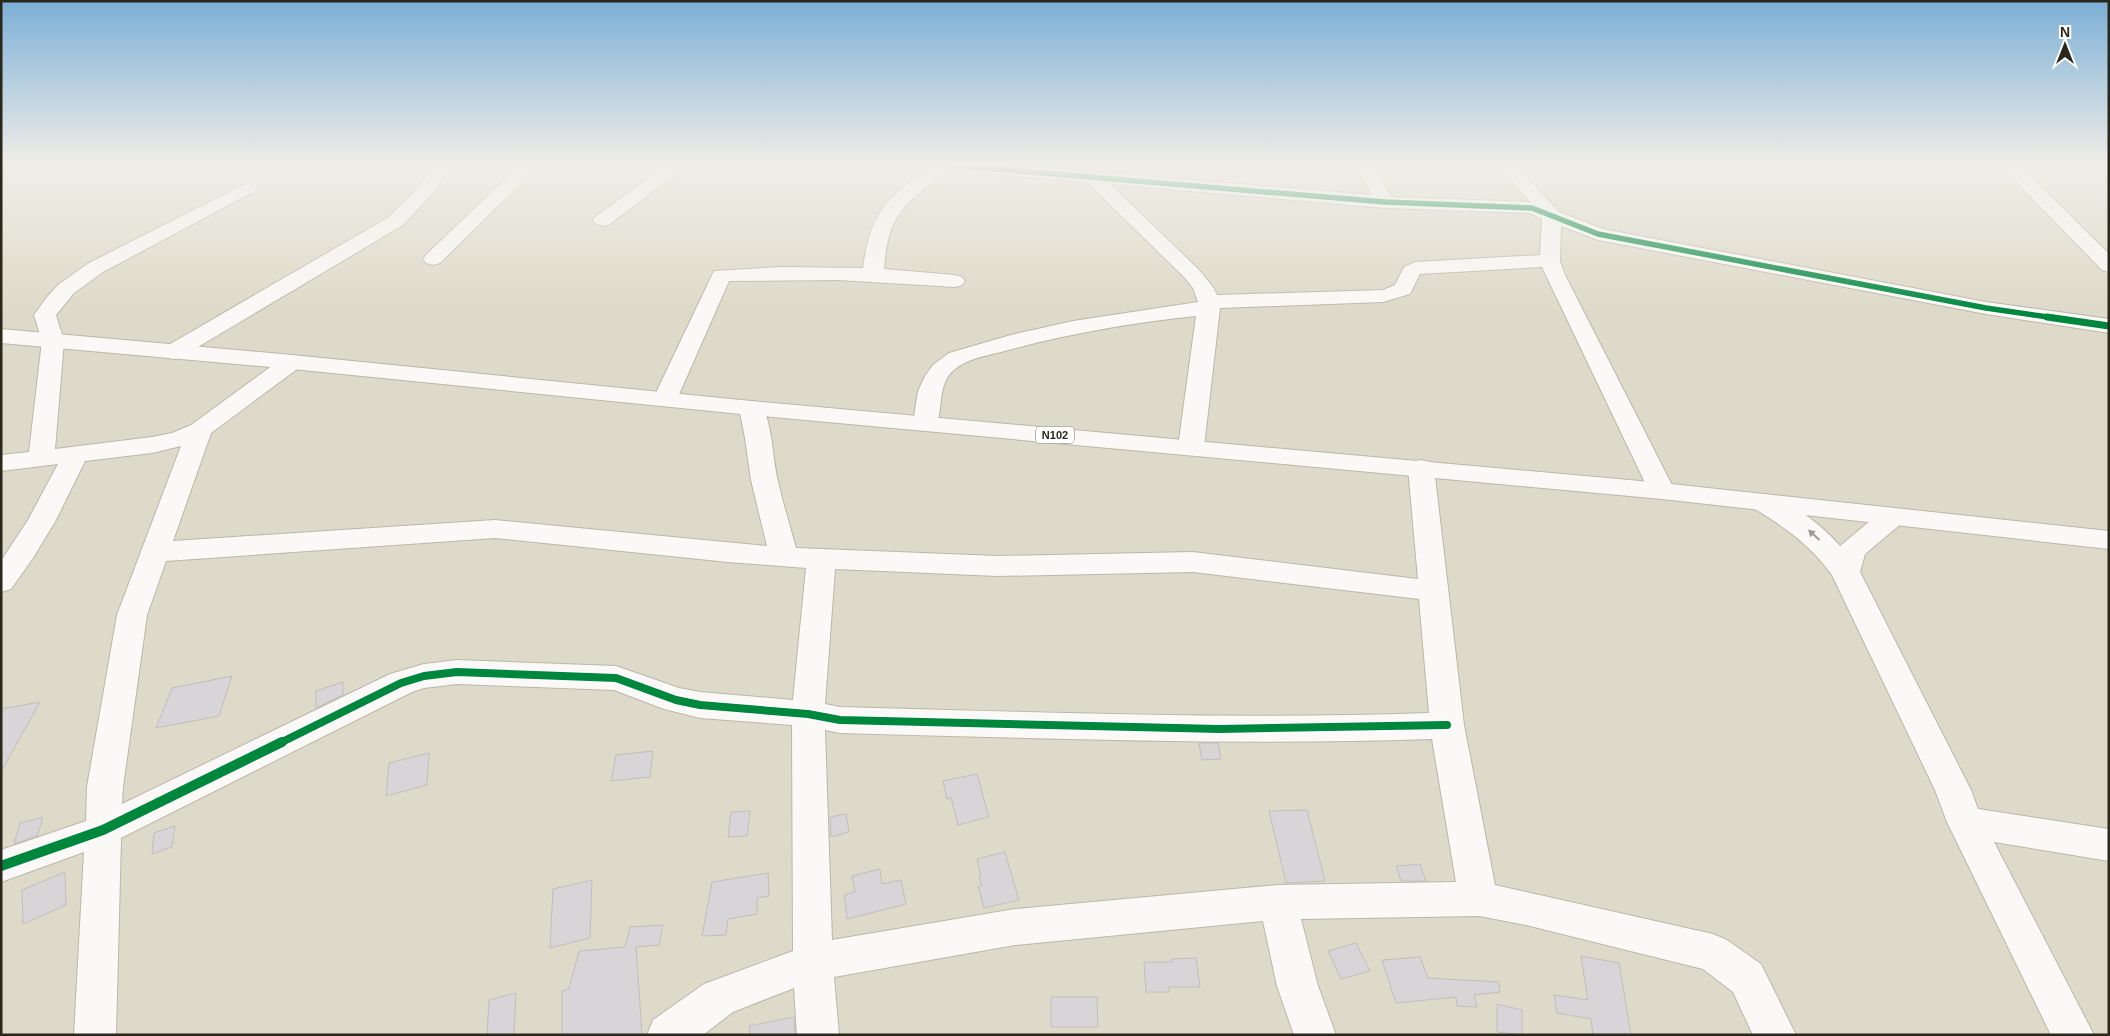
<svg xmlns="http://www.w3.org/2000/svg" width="2110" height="1036" font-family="Helvetica,sans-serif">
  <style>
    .building { fill: #d7d5d7; stroke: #c0bebc }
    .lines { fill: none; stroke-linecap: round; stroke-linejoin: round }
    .minor-casing { stroke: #bbb7a9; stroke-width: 2 }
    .major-casing { stroke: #bbb7a9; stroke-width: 2 }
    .minor { fill: #faf9f7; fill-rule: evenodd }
    .major { fill: #faf9f7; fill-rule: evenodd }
    .cycleway-far3-casing { stroke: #fff; stroke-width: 8 }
    .cycleway-far2-casing { stroke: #fff; stroke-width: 9 }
    .cycleway-far1-casing { stroke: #fff; stroke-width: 11 }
    .cycleway-casing { stroke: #fff; stroke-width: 13 }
    .cycleway-far3 { stroke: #00873e; stroke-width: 5.5 }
    .cycleway-far2 { stroke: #00873e; stroke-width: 7 }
    .cycleway-far1 { stroke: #00873e; stroke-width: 8 }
    .cycleway { stroke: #00873e; stroke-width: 10 }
    .oneway { fill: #9c9a94 }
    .labels { text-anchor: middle; stroke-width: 4; stroke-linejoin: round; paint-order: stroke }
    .shield { fill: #fff; stroke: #6a685f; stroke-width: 1 }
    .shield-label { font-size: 11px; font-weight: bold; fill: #2a271b }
  </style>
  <rect width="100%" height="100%" fill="#dedac9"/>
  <g class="building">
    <path d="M232,676L219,716L156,728L172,688Z"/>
    <path d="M343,682V695L316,708V691Z"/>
    <path d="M40,702L1,772V709Z"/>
    <path d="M1199,743H1218L1221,759L1202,760Z"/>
    <path d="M653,751L650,777L611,781L616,755Z"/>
    <path d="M429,753L427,785L386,796L389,763Z"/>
    <path d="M977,774L989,817L958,825L951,798L947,799L943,781Z"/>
    <path d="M1307,810L1325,881L1286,883L1269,811Z"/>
    <path d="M750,811L747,836L728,837L731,812Z"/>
    <path d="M846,814L849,832L831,837L830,817Z"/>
    <path d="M43,817L37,836L14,844L20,823Z"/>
    <path d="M175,826L172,847L152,854L154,833Z"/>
    <path d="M1005,852L1019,900L984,908L978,886H982L979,877L981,876L977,859Z"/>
    <path d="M1420,864L1426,881H1401L1396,866Z"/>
    <path d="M880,869L882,884L901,880L906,904L847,919L844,895L855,892L852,876Z"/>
    <path d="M65,872L66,905L23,924L22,890Z"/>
    <path d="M768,873L769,896L757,898V914L728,919L726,935L702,936L712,882Z"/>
    <path d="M592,880L590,938L550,948L553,889Z"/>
    <path d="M663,925L659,945L636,947L642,1035H562V991L569,989L579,951L625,947L630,927Z"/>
    <path d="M1356,943L1370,971L1341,979L1328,951Z"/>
    <path d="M1581,956L1619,963L1631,1035H1593L1591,1019L1557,1013L1554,995L1588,1000Z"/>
    <path d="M1420,957L1428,978L1499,982L1500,992L1474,995L1477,1007L1457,1006L1456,997L1396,1003L1382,960Z"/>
    <path d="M1196,958L1200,987H1169V992H1146L1144,962H1172V959Z"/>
    <path d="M516,993L514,1035H487L489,1000Z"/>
    <path d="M1051,997H1097L1098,1027H1051Z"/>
    <path d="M1497,1004L1522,1010V1035L1497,1032Z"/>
    <path d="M794,1017L795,1035H750L749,1026Z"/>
  </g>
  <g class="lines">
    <g class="minor-casing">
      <g id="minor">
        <path d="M434,166H452L430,196L403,225L181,357L173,359L165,357L162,352L165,347L389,217L418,188Z"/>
        <path d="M515,166H533L517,187L440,263L433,265L426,263L423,259L426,255L505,179Z"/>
        <path d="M666,166H686L610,224L603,226L596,224L593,220L596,216Z"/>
        <path d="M933,166H1019L1372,195L1357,166H1375L1391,197L1530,202L1498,166H1516L1559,212L1603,229L1986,302L2109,319V333L1986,314L1598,240L1561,226L1560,261L1565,275L1675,491L1671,497L1662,499L1653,497L1649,491L1542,267L1420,274L1410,294L1383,302L1220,308L1204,447L1200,452L1191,455L1182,452L1178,447L1196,316C1130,323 1066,334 1001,352C984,356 962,360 950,374C937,390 944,413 934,428L925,430L916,428L913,423L918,391L925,376L933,365L949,353L1011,335L1073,321L1198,302L1193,288L1185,278L1087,182L959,171L952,169C944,175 935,181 927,187C894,212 887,230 884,269L955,275L962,277L965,281L962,285L955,287L838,280L729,281L677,399L674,404L665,406L656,404L653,399L714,271L780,267L863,268C870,213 888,195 933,166ZM1110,184L1385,208L1529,213L1542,219L1540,255L1415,262L1404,267L1395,285L1383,290L1217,295L1213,287L1199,270Z"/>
        <path d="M2001,166H2020L2109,254V272L2102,270Z"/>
        <path d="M249,182L255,183L258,187L255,191L103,272L74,293L56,315L64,341L55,449L152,437L172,433L191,425L284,357L292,355L300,357L304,362L300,367L211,433L173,541L495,520L767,546L751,480L745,438L739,408L742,403L751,401L760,403C773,422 772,458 778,481C783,504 790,526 796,548L998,556L1193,552L1418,579L1408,468L1412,462L1421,460L1430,462L1434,468L1464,725L1495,885L1713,934L1727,940L1761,964L1796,1035H1753L1733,992L1703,969L1526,925L1479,916L1301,919L1318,986L1336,1035H1294L1277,986L1263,921L1015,945L834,977L839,1035H797L794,988L733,1012L703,1035H647L653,1020L704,984L793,951L792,725L700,718L664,709L614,690L457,684L424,688L412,692L121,838L116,1035H74L84,852L1,882V850L86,821L87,787L117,615L181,446L152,453L85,461L56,520L33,558L11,589L1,592V561L28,520L58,464L1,471V455L29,452L42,341L34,315L47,297L59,284L89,263ZM495,538L728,562L806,568L793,700L700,692L679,688L616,666L457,660L424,664L390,674L122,804L123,787L147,615L166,561ZM835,569L998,576L1193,572L1419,599L1429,713C1233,720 1036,712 840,707L825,704ZM825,730L840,733C1038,738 1235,746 1432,739L1456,882L1278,885L1015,909L832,940Z"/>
        <path d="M1765,494C1792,502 1822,525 1840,546L1882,511L1892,508L1902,511L1906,517L1902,523L1865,554L1860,572L1971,790L1978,809L2109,829V861L1994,842L2094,1035H2051L1947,822L1935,790L1832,575C1811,546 1786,528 1755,509L1751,503L1755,497Z"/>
      </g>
    </g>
    <g class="major-casing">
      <path id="major" d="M1,329L292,355L751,401L1662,483L2109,531V549L1662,499L751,415L292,369L1,343Z"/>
    </g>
    <use href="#minor" class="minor"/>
    <use href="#major" class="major"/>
    <g class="cycleway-far3-casing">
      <path id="cycleway-far3" d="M959,166L1385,202L1532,208L1598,234L1986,308L2055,318"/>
    </g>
    <g class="cycleway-far2-casing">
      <path id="cycleway-far2" d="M2047,317L2109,326"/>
    </g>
    <g class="cycleway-far1-casing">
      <path id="cycleway-far1" d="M280,743L401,683L424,676L457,672L616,678L676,700L700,705L808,714L840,720L1219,729L1447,725"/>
    </g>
    <g class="cycleway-casing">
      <path id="cycleway" d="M1,866L103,830L282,742"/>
    </g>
    <use href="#cycleway-far3" class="cycleway-far3"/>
    <use href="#cycleway-far2" class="cycleway-far2"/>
    <use href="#cycleway-far1" class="cycleway-far1"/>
    <use href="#cycleway" class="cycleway"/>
  </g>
  <defs><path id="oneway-solid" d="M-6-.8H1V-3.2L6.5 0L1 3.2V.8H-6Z" transform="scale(1.25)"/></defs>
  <use class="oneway" href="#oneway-solid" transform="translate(1814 535) rotate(-138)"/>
  <linearGradient id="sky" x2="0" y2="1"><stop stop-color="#7cafd7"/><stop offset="0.53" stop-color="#f0eee7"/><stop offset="1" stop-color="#f0eee7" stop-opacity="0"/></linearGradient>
  <rect width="2110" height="311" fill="url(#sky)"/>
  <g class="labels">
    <rect class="shield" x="1036" y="426.5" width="38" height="17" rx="4"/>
    <g class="shield-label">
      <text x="1055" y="439">N102</text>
    </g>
  </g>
  <rect width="2110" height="1036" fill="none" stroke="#2a271b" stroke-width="5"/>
  <g transform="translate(2065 45)" stroke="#ffffff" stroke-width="4" paint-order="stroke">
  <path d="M0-4L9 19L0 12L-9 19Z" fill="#2a271b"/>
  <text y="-8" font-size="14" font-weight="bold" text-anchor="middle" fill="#2a271b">N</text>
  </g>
</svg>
